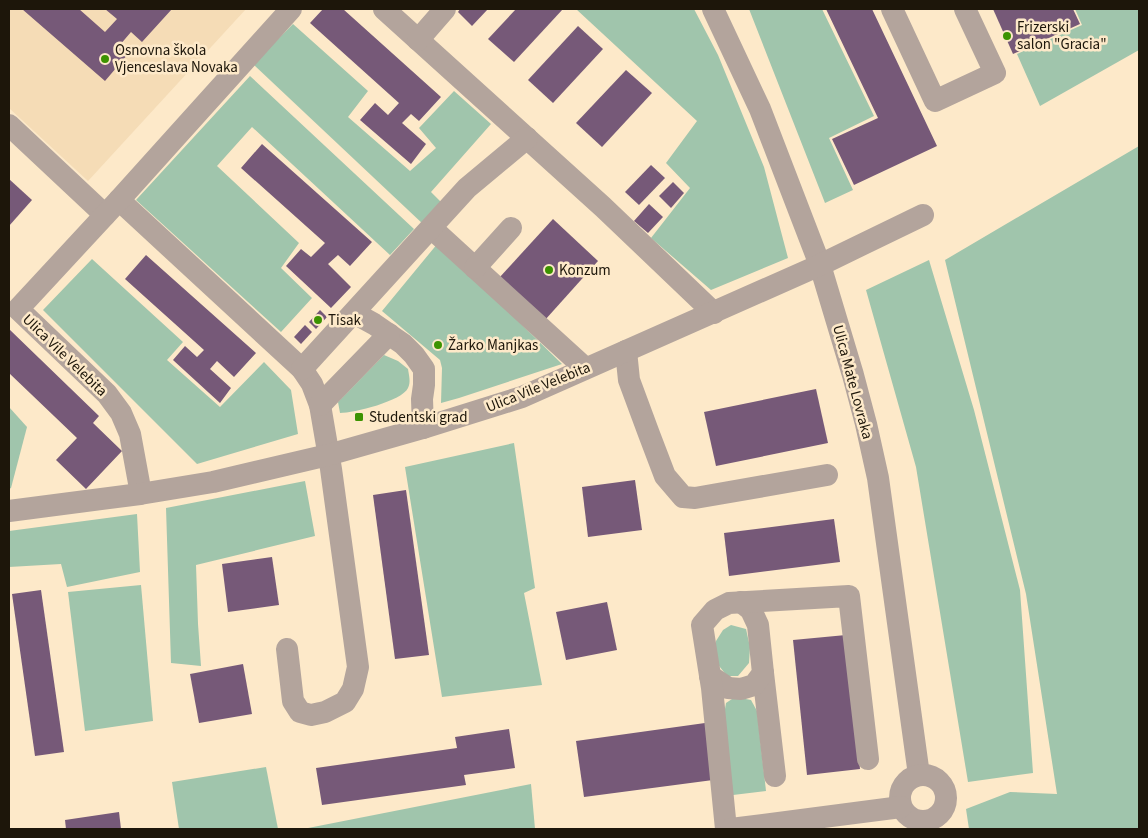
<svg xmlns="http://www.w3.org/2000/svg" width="1148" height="838" font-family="'Source Sans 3',sans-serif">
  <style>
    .built { fill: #f5dcb6 }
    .green { fill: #a0c5ac }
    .building { fill: #765978 }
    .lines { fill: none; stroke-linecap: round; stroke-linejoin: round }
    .minor { stroke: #b3a49c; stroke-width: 22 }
    .poi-dot { fill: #3c9300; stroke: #fde9c9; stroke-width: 2 }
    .labels { text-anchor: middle; stroke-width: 5; stroke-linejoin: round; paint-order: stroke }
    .poi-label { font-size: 15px; fill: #1d160a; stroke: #fde9c9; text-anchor: start }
    .street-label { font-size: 15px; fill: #1d160a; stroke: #fde9c9 }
  </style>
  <rect width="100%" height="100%" fill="#fde9c9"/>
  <path class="built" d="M9,9H246L88,181L9,108Z"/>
  <g class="green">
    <path d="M576,9H694L718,55L764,167L788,258L711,290L651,238L690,188L666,163L697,121Z"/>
    <path d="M749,9H822L874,116L829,138L853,190L825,203Z"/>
    <path d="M1075,9H1139V50L1040,106L1017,54L1082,25Z"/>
    <path d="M293,24L368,91L348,117L410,171L436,148L419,128L454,91L491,124L431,192L441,202L424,225L253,64Z"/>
    <path d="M250,76L414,229L390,255L252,127L217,166L299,243L281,268L312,298L281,332L136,200Z"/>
    <path d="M1139,146V829H969L966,809L1010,792L1057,794L1026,594L945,260Z"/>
    <path d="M438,243L562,364L459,398L441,403L442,368L440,360L382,311Z"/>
    <path d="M92,259L183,342L167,360L220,407L264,362L291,390L298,434L197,464L43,310Z"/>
    <path d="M929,260L974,410L1020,590L1033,773L968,782L916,467L866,290Z"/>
    <path d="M384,355L398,361L408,369C409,376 411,382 408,388C402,401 354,413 340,413L338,402Z"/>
    <path d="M9,407L27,427L11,488L9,489Z"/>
    <path d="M514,443L535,588L524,593L542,685L442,697L405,467Z"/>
    <path d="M305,481L315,536L196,565L198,624L201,666L171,663L166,508Z"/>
    <path d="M137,514L140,572L67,587L61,564L9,567V531Z"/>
    <path d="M141,585L153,721L85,731L68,592Z"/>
    <path d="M731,625L746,629L750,647L749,663L738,676H727L716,662V641L723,630Z"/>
    <path d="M735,697L751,700L757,711L766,791L733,795L723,721L726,703Z"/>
    <path d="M266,767L278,829H179L172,782Z"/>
    <path d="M531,784L535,829H303Z"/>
  </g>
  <g class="building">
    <path d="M22,9H79L105,32L117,19L105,9H172L142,42L131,32L119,46L128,54L105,81Z"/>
    <path d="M323,9H343L441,97L419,121L411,114L402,123L426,144L411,164L360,120L375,103L388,115L399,103L310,23Z"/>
    <path d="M460,9H488L472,26L458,12Z"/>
    <path d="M516,9H563L514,62L488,39Z"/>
    <path d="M826,9H872L937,146L854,185L832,139L878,118Z"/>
    <path d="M993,9H1073L1080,24L1013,54Z"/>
    <path d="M578,26L603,49L553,103L528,80Z"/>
    <path d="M626,70L652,93L602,147L576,123Z"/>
    <path d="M262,144L372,242L350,266L338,255L328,264L351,287L331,308L286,266L301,249L311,257L325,243L241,168Z"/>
    <path d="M651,165L665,178L639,205L625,192Z"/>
    <path d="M9,179L32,200L9,226Z"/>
    <path d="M673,182L684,193L671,208L659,196Z"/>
    <path d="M649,204L663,217L648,233L634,221Z"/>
    <path d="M553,219L598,261L545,320L499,278Z"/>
    <path d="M146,255L256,353L234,377L217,361L210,369L231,388L220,403L173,360L185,346L197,357L204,350L125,279Z"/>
    <path d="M320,310L327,317L316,329L309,322Z"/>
    <path d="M305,325L312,332L301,344L294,337Z"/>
    <path d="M9,329L99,416L93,423L122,451L86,489L56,460L77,438L9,373Z"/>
    <path d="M816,389L828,443L716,466L704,412Z"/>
    <path d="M635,480L642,530L588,537L582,487Z"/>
    <path d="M406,490L429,655L395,659L373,495Z"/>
    <path d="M834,519L840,562L729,576L724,533Z"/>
    <path d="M272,557L279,605L228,612L222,564Z"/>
    <path d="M41,590L64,752L35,756L12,594Z"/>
    <path d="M607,602L617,650L566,660L556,612Z"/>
    <path d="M846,635L860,769L807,775L793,640Z"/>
    <path d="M243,664L252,714L199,723L190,674Z"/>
    <path d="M705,723L713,780L584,797L576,741Z"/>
    <path d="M509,729L515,768L464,775L466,785L322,805L316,768L457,748L455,737Z"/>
    <path d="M119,812L121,829H66L65,820Z"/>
  </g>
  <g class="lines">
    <g class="minor">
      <path d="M384,9L603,207L714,313"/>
      <path d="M713,9L760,109L820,265L853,375L866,424L878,478L919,775"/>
      <path d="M892,9L935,101L995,73L965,9"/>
      <path d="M418,40L445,9"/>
      <path d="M9,125L105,215"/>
      <path d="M119,200L302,369L312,384L320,405L331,469L358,667L353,689L345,702L325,712L311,715L300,712L293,701L287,649"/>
      <path d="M439,235L585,368"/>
      <path d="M475,268L511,228"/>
      <path d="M354,313L374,324L403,344L414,355L424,369V385L422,399L423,428"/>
      <path d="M626,351L629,380L649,434L665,476L683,497L695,498L827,475"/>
      <path d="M302,369L467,188L527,138"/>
      <path d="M320,405L389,334"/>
      <path d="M140,494L139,483L130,434L121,413L107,394L18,309L119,200L291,9"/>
      <path d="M9,511L140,494L213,482L328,455L423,428L522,397L820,265L923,215"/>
      <path d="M763,673L775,776"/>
      <path d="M710,676L728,688L741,689L754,685L763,673L758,625L751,610L741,602"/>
      <circle cx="923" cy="798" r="23"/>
      <path d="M726,829L712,688L702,625L715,610L729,603L849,596L868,759"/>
      <path d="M731,829L901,807"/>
    </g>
  </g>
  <g class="poi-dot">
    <circle cx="1007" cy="36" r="5"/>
    <circle cx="105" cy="59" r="5"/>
    <circle cx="549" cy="270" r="5"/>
    <circle cx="318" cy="320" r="5"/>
    <circle cx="438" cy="345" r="5"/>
    <rect x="354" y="412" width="10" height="10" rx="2.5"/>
  </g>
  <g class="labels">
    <g class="poi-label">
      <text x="1017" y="32">Frizerski<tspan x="1017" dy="17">salon "Gracia"</tspan></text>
      <text x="115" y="55">Osnovna škola<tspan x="115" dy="17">Vjenceslava Novaka</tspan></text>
      <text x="559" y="275">Konzum</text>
      <text x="328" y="325">Tisak</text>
      <text x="448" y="350">Žarko Manjkas</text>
      <text x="369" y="422">Studentski grad</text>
    </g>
    <g class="street-label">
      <text transform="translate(65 355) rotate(44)" y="5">Ulica Vile Velebita</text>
      <text transform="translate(853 382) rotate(75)" y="5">Ulica Mate Lovraka</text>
      <text transform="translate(538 387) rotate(-22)" y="5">Ulica Vile Velebita</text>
    </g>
  </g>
  <rect width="1148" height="838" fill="none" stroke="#1d160a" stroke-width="20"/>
</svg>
